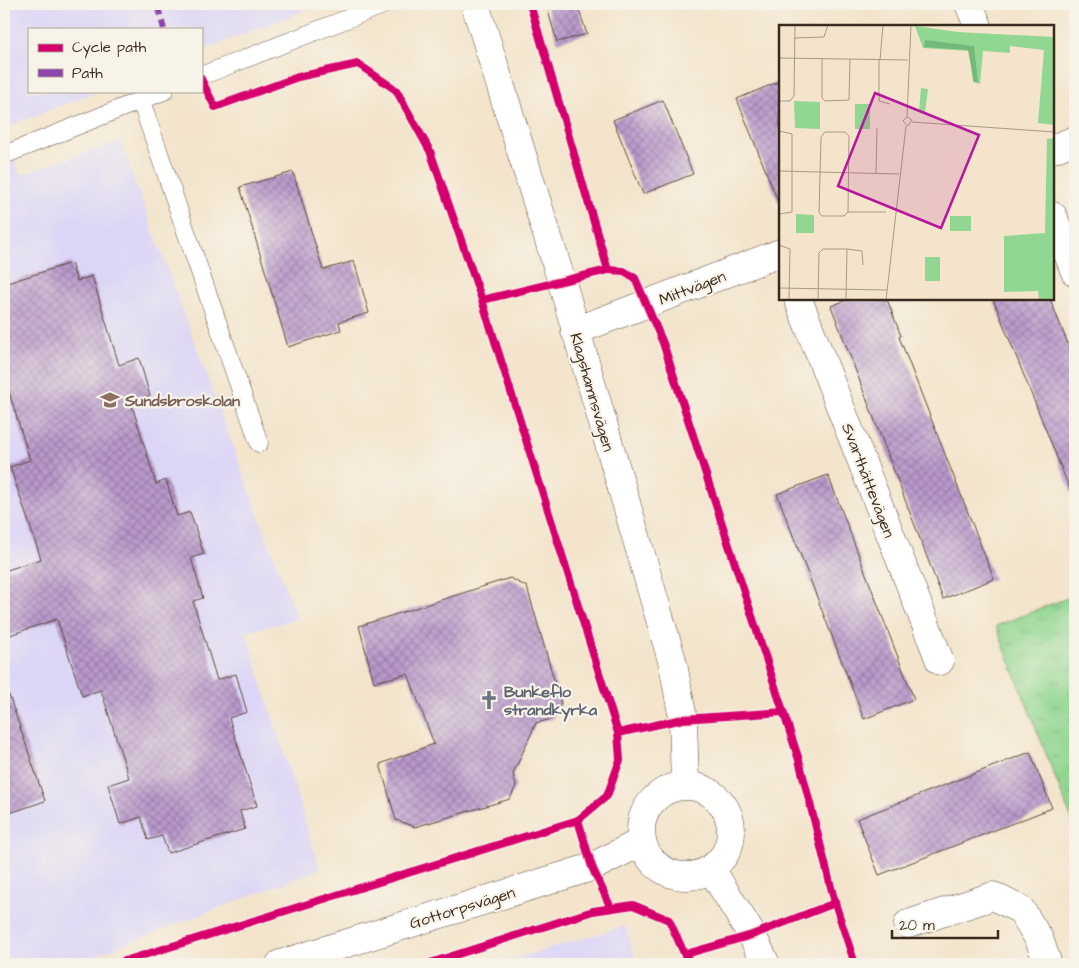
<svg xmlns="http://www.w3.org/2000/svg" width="1079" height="968" font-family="'Architects Daughter',sans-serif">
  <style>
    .built { fill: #dcd6f6 }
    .grass { fill: url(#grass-tufts); stroke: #668058 }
    .building { fill: url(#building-cross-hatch) }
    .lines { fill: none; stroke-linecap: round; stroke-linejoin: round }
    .lane-casing { stroke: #574638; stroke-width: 19 }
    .street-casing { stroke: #574638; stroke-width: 29 }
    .secondary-casing { stroke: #574638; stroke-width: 29 }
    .lane { stroke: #fff; stroke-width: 18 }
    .street { stroke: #fff; stroke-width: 28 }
    .secondary { stroke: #fff; stroke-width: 28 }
    .quiet { stroke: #8e44ad; stroke-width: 6; stroke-dasharray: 12 6; stroke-linecap: butt }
    .cycleway-casing { stroke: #f7f3e8; stroke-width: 11 }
    .cycleway { stroke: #d6006c; stroke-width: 8 }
    .labels { text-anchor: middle; stroke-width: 4.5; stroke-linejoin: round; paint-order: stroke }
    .street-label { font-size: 16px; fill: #3b2a1e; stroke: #f7f3e8 }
    .education-label { font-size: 16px; font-weight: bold; fill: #785e54; stroke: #f7f3e8; text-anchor: start }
    .worship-label { font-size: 16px; font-weight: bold; fill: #5b616d; stroke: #f7f3e8; text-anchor: start }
    .inset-road { fill: none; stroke: #a99a86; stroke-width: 1 }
    .view { fill: #b5179e; fill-opacity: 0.15; stroke: #b5179e; stroke-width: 2.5 }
    .inset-edge { fill: none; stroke: #3b2a1e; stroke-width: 2.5 }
  </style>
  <defs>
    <pattern id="grass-tufts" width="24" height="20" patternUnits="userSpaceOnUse" patternTransform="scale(1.25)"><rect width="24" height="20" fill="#92d791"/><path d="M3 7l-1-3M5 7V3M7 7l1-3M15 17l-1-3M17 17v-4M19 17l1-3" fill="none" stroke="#7fb97d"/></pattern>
    <pattern id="building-cross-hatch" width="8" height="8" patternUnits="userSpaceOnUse" patternTransform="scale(1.25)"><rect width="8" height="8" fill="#b999cc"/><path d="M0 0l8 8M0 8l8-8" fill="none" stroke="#987da5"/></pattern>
  </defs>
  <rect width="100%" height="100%" fill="#f7f3e8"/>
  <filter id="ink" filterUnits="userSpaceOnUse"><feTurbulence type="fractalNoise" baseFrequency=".02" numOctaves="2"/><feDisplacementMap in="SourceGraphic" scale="10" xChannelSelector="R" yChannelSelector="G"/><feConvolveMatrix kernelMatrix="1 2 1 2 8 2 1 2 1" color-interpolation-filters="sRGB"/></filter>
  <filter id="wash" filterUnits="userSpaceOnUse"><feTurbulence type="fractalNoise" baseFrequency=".0096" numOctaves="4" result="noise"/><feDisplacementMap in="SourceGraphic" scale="20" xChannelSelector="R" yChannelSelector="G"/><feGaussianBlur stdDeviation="1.12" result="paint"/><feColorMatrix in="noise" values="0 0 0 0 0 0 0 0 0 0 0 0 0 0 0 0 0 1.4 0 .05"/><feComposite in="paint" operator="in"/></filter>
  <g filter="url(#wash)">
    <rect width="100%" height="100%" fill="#f3e4cb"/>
    <g class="built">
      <path d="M4,4H321L201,51V29H29V91H98L4,128Z"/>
      <path d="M4,130L20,175L120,141L297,619L246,632L320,869L73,964H4Z"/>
      <path d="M625,926L637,964H496Z"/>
    </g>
    <path class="grass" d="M1075,595V828L996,626Z"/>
    <g id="blocks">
      <g class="building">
        <path d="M546,4H577L587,34L557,42Z"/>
        <path d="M780,81V203L779,204L737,99Z"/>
        <path d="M663,100L693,174L643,194L613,120Z"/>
        <path d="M293,172L323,270L354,261L369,313L339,322L341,330L288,347L240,187Z"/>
        <path d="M71,263L77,281L92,276L119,365L139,358L150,396L131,402L156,484L166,480L177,516L190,512L204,554L191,558L203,598L193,601L217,680L236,674L247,712L229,718L257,806L240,811L245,829L168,853L162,836L148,840L141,817L120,824L108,785L129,778L101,690L82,696L57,619L4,637V571L41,559L10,467L30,460L4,376V284Z"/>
        <path d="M849,299H887L901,336L899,337L994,579L943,599L831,306Z"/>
        <path d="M993,299H1050L1075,362V502Z"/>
        <path d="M828,475L914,699L864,719L777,494Z"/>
        <path d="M510,578L527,587L561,704L552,719L536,723L513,774L516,786L510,799L415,827L396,820L380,764L434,744L408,674L374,682L359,626Z"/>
        <path d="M9,695L45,801L4,815V696Z"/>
        <path d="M1030,752L1052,808L879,875L857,819Z"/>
      </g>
    </g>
  </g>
  <g filter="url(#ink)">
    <use href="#blocks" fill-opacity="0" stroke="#574638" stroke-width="1"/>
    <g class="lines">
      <g class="lane-casing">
        <g id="lane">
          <path d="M201,76L385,4"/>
          <path d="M141,101L259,443"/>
          <path d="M4,155L164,91"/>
        </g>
      </g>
      <g class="street-casing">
        <g id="street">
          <path d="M969,4L978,26"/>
          <path d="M1053,149L1075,140"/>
          <path d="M1053,216L1075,272"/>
          <path d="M798,299L940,661"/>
          <path d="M575,331L780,253"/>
          <path d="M908,924L993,896L1021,910L1039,939L1048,964"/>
        </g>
      </g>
      <g class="secondary-casing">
        <g id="secondary">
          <path d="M475,4L561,279L673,664L683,719L685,785"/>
          <circle cx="686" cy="831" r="45"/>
          <path d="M711,869L752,935L766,964"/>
          <path d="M280,964L592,867L641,842"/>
        </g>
      </g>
      <use href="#lane" class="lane"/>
      <use href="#street" class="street"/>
      <use href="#secondary" class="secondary"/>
      <path class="quiet" d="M157,4L164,29"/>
      <g class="cycleway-casing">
        <g id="cycleway">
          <path d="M530,4L608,270L624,271L635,278L663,343L799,760L835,903L855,964"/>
          <path d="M482,300L608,270"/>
          <path d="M618,733L683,719L783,712"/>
          <path d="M578,820L592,867L611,908"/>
          <path d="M686,954L752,935L835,903"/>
          <path d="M115,964L578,820L607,796L620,760L618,733L482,300L430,151L396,90L358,64L298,77L215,107L201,79"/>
          <path d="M427,964L593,911L633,905L669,920L689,964"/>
        </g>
      </g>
      <use href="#cycleway" class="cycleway"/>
    </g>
  </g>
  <defs>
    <g id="school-bare" transform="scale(1.5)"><path d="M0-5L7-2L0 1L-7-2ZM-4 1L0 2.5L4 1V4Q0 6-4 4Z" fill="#8d6e63" stroke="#f7f3e8" stroke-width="2.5" paint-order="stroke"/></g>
    <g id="church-bare" transform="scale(1.5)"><path d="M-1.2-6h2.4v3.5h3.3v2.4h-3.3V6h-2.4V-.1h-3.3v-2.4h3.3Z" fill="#6b7280" stroke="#f7f3e8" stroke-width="2.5" paint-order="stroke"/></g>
  </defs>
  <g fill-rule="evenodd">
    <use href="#school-bare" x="110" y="400"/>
    <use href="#church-bare" x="489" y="700"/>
  </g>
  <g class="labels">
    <g class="street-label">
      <text transform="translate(692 287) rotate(-21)" y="6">Mittvägen</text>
      <text transform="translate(593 392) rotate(74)" y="6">Klagshamnsvägen</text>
      <text transform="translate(869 480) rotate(69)" y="6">Svarthättevägen</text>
      <text transform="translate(462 907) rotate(-17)" y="6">Gottorpsvägen</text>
    </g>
    <g class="education-label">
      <text x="125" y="406">Sundsbroskolan</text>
    </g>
    <g class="worship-label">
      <text x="504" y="697">Bunkeflo<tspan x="504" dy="18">strandkyrka</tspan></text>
    </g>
  </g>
  <g transform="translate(779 25)">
    <rect width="275" height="275" fill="#f3e4cb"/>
    <path d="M136,1L179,7L275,12V100L259,98L265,25L231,21V28L204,26L201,59L194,57L190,26L144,23ZM142,63L149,64L146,88L140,87ZM15,76L41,77V104L16,103ZM76,79H91V104H76ZM275,113V275H260L259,266L225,267V211L266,208L268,114ZM17,189L35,190V208H17ZM171,191H192V206H171Z" fill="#92d791"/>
    <path d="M146,15L195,21L199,57H195L189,25L145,22Z" fill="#75b87b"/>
    <path d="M146,232H161V256H146Z" fill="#92d791"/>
    <path class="inset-road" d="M15,13L45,12L49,0M0,33L129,35M43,33V73L46,76L70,75L71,34M100,35V76L111,79M101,35L104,0M0,76H11L15,71L16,0M128,92L133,95L129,101L124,96L128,92L132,0M133,97L275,107M0,106L13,109V187L0,189M46,107H66L70,111L69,187L65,191H43L40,188L42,112ZM0,146L120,149M97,148L98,103M69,187H107M0,220L11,224L10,275M68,224L83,226L84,240M0,263L108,265M39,275L40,228L44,224H68L67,275M107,275L127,101"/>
    <path class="view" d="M96,68L200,110L162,203L59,161Z"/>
    <rect width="275" height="275" class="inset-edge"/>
  </g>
  <rect width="1079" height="968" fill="none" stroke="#f7f3e8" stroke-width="20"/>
  <rect x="28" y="28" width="175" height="65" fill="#f7f3e8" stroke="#aca397"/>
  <rect x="38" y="44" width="25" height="8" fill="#d6006c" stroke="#aca397"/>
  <text x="72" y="52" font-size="15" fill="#3b2a1e">Cycle path</text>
  <rect x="38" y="69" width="25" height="8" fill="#8e44ad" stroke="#aca397"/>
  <text x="72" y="78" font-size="15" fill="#3b2a1e">Path</text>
  <path d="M892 930v8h106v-8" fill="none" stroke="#3b2a1e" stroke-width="2.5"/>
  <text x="899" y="930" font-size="15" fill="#3b2a1e" stroke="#f7f3e8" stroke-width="4" paint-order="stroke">20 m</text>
</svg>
